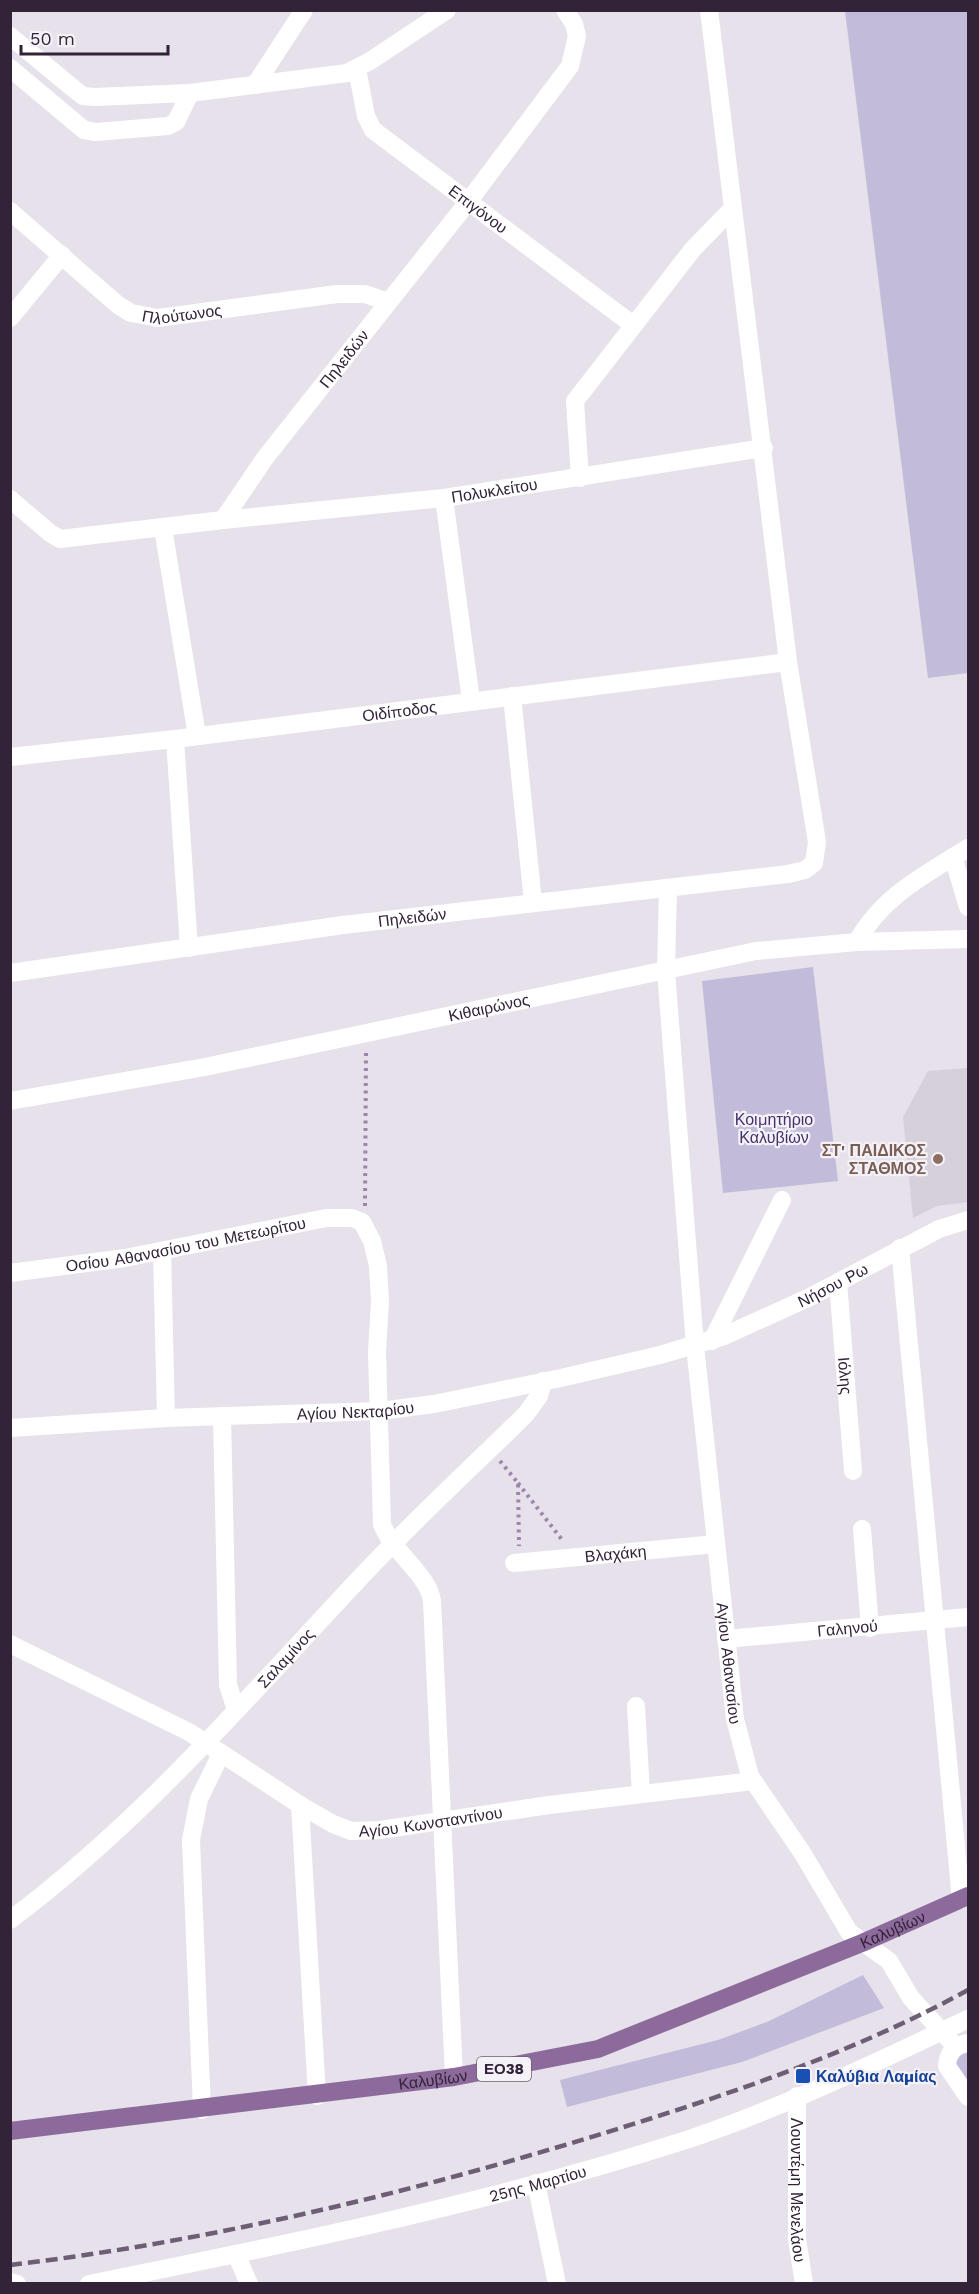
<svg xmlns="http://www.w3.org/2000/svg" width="979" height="2294" font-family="'Work Sans',sans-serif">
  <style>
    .built { fill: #d5d0da }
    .green { fill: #c2bcda }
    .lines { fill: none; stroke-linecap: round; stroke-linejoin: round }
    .path { stroke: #9d85ab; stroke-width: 4; stroke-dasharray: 3 4.5; stroke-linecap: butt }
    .minor { stroke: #fff; stroke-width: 18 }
    .major { stroke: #8c6a9c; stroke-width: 18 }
    .rail { stroke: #6d5e75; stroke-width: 4.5; stroke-dasharray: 12 6; stroke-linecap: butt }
    .education-dot { fill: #8d6e63; stroke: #f4f1f7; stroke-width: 2 }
    .transit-dot { fill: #1a4fb4; stroke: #f4f1f7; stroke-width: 2 }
    .labels { text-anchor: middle; stroke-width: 4.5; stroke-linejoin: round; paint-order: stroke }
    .shield { fill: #f4f1f7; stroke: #6c6172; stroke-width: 1.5 }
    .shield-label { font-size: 15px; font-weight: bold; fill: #322339 }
    .street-label { font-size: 16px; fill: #322339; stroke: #f4f1f7 }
    .park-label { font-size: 16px; fill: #45316c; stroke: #f4f1f7 }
    .education-label { font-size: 16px; font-weight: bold; fill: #785e54; stroke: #f4f1f7; text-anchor: end }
    .transit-label { font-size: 16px; font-weight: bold; fill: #164399; stroke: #f4f1f7; text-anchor: start }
  </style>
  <rect width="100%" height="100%" fill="#e6e1ea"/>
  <path class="built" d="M968,1068V1202L937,1206L913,1218L903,1117L928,1071Z"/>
  <g class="green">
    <path d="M845,11H968V673L928,678Z"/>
    <path d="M813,967L838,1181L723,1193L702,981Z"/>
    <path d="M863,1975L884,2008L742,2062L567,2107L560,2080L718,2040L767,2022Z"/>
    <path d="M968,2047V2090L954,2072V2057Z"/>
  </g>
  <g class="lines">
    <g class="path">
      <path d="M365,1206L366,1052"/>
      <path d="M500,1461L518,1483L519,1546"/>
      <path d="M518,1483L563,1541"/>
    </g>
    <g class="minor">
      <path d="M10,36L74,89L83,96L95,97L190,93L347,73L370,61L447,10"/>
      <path d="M10,68L84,130L96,132L168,126L176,122L190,93"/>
      <path id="s1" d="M357,69L366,116L373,130L633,325"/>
      <path d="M255,85L304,10"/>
      <path id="s2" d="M10,211L118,305L131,313L158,318L337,294H365L388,302"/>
      <path d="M10,318L62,255"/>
      <path d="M580,478L575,401L693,249L732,209"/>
      <path d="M444,498L471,701"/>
      <path id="s3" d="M10,499L50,533L60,539L223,520L265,458L468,202L570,66L577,36L574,24L565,10"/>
      <path id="s4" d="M223,520L444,498L764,448"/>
      <path d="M163,528L197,736"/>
      <path d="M512,696L533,902"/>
      <path d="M175,739L189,948"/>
      <path id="s5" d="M10,757L175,739L788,662"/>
      <path d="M953,857L968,907"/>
      <path id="s6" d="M668,888L666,971L695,1346L735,1719L750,1776L803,1854L849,1932L889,1961L911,1998L956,2047"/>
      <path d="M857,942C881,897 926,874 968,848"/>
      <path id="s7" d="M10,973L343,925L788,874L805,870L814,863L817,842L788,662L709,10"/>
      <path id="s8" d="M10,1101L205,1067L756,951L857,942L968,939"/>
      <path d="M900,1248L961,1900"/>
      <path d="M162,1252L166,1418"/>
      <path id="s9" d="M10,1273L125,1258L326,1218H352L362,1222L372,1241L378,1266L380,1301L377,1352L382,1524C392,1552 429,1575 432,1601L454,2077"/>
      <path id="s10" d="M838,1282L853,1471"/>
      <path d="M712,1341L782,1200"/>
      <path d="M222,1416L228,1685L236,1710"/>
      <path id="s11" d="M10,1428L166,1418L380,1411L434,1404L561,1378L660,1355L724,1336L810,1297L939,1229L968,1220"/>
      <path d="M862,1529L870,1628"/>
      <path id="s12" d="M514,1563L716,1544"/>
      <path id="s13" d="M726,1639L968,1617"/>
      <path id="s14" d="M10,1644L189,1732L300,1805L333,1824L351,1831L380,1830L549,1805L753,1781"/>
      <path d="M636,1706L641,1794"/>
      <path d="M300,1805L317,2096"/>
      <path id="s15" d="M10,1920C141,1822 247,1698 358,1580C412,1522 470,1469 526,1414L539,1396L543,1381"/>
      <path d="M968,2043C955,2045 948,2052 947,2066L968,2097"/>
      <path id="s16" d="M797,2096V2239L804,2284"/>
      <path d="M202,2110L191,1840L199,1799L221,1754"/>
      <path d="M536,2183L557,2284"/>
      <path d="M236,2254L249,2284"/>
      <path d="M10,2282L17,2284"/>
      <path id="s17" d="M89,2284C289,2244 489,2203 683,2141C781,2109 876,2062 968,2019"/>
    </g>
    <path class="major" id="s18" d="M10,2131L454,2077L598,2049L862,1943L968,1896"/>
    <path class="rail" d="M10,2265C205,2242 397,2196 585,2139C715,2099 848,2056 968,1990"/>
  </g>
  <circle class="education-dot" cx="938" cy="1159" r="6"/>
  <rect class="transit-dot" x="795" y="2068" width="16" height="16" rx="3"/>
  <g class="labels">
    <rect class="shield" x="477" y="2057" width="54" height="24" rx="4.5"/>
    <g class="shield-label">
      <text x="504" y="2074">ΕΟ38</text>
    </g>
    <g class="street-label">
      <text dy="6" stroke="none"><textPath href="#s1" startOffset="195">Επιγόνου</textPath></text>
      <text dy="6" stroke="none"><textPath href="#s2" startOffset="210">Πλούτωνος</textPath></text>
      <text dy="6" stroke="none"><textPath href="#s3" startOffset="430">Πηλειδών</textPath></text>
      <text dy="6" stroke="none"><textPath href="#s4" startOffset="273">Πολυκλείτου</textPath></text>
      <text dy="6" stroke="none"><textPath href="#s5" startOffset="392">Οιδίποδος</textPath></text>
      <text dy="6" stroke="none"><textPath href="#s7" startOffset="406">Πηλειδών</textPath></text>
      <text dy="6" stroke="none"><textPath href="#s8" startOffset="488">Κιθαιρώνος</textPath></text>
      <text dy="6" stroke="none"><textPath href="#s9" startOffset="178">Οσίου Αθανασίου του Μετεωρίτου</textPath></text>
      <text dy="6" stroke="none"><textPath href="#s11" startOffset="843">Νήσου Ρω</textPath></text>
      <text dy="6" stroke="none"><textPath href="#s10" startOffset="94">Ιόλης</textPath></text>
      <text dy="6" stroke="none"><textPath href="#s11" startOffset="346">Αγίου Νεκταρίου</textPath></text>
      <text dy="6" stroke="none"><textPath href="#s12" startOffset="102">Βλαχάκη</textPath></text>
      <text dy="6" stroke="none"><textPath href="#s13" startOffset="122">Γαληνού</textPath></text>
      <text dy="6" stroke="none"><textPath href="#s15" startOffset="381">Σαλαμίνος</textPath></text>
      <text dy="6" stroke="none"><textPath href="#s6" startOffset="778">Αγίου Αθανασίου</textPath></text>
      <text dy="6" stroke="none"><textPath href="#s14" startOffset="470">Αγίου Κωνσταντίνου</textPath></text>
      <text dy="6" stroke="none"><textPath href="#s18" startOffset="912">Καλυβίων</textPath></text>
      <text dy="6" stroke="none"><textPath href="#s18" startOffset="426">Καλυβίων</textPath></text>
      <text dy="6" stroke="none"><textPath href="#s17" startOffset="460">25ης Μαρτίου</textPath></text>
      <text dy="6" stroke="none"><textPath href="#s16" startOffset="94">Λουντέμη Μενελάου</textPath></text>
    </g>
    <g class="park-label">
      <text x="774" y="1125">Κοιμητήριο<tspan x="774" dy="18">Καλυβίων</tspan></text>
    </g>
    <g class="education-label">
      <text x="926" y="1156">ΣΤ' ΠΑΙΔΙΚΟΣ<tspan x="926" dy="18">ΣΤΑΘΜΟΣ</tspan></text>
    </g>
    <g class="transit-label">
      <text x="816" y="2082">Καλύβια Λαμίας</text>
    </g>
  </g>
  <rect width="979" height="2294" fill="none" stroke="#322339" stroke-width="24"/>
  <path d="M21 45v9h147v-9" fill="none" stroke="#322339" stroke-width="3"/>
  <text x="30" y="45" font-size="18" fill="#322339" stroke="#f4f1f7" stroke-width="4.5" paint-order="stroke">50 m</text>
</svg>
